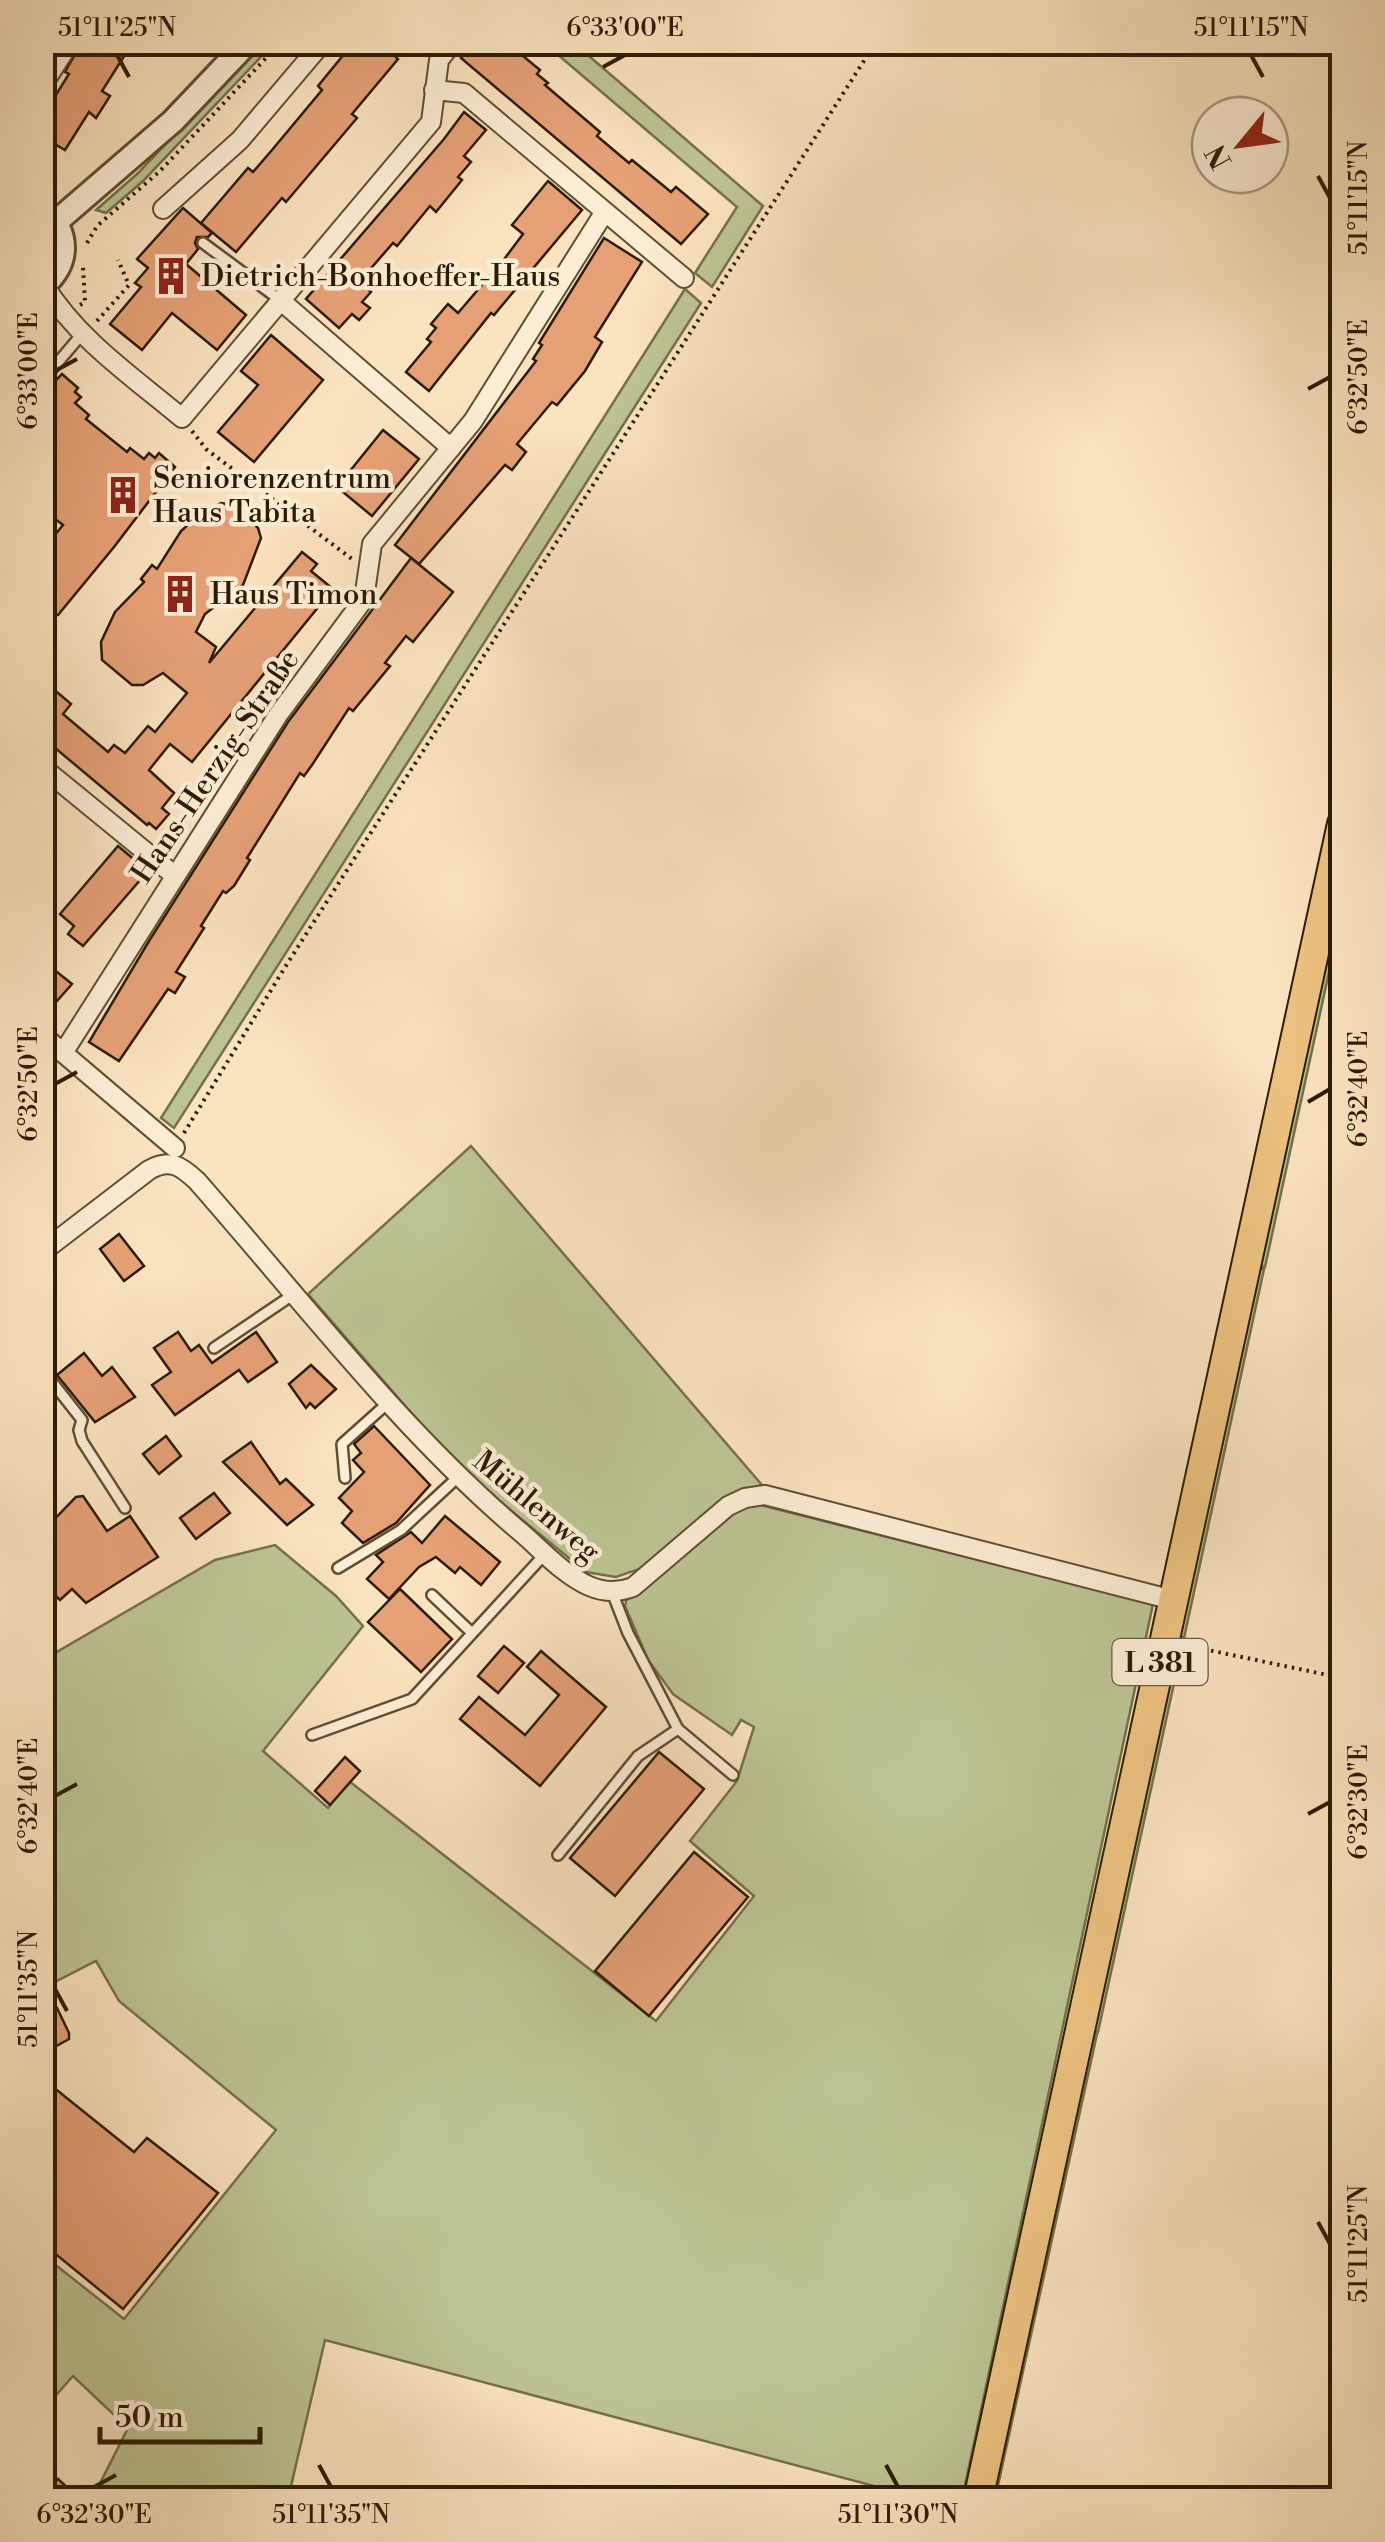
<svg xmlns="http://www.w3.org/2000/svg" width="1385" height="2542" font-family="'Libre Bodoni',serif">
  <style>
    .green { fill: #bdc493; stroke: #74704b; stroke-width: 2.5 }
    .building { fill: #e6a076; stroke: #2c1c03; stroke-width: 2.5 }
    .lines { fill: none; stroke-linecap: round; stroke-linejoin: round }
    .service-casing { stroke: #604e32; stroke-width: 14 }
    .minor-casing { stroke: #604e32; stroke-width: 22 }
    .tertiary-casing { stroke: #604e32; stroke-width: 28 }
    .primary-casing { stroke: #2c1c03; stroke-width: 32 }
    .path { stroke: #2c1c03; stroke-width: 4; stroke-dasharray: 2.5 5; stroke-linecap: butt }
    .service { stroke: #fcedd5; stroke-width: 9 }
    .minor { stroke: #fcedd5; stroke-width: 18 }
    .tertiary { stroke: #fcedd5; stroke-width: 22 }
    .primary { stroke: #edc280; stroke-width: 28 }
    .ticks { fill: none; stroke: #2c1c03; stroke-width: 4 }
    .labels { text-anchor: middle; stroke-width: 9; stroke-linejoin: round; paint-order: stroke }
    .shield { fill: #fcedd5; stroke: #6a5b42; stroke-width: 2.5 }
    .shield-label { font-size: 28px; font-weight: bold; fill: #2c1c03 }
    .poi-label { font-size: 30px; fill: #2c1c03; stroke: #fcedd5; text-anchor: start }
    .street-label { font-size: 30px; fill: #2c1c03; stroke: #fcedd5 }
    .neatline { fill: none; stroke: #2c1c03; stroke-width: 4 }
    .ticks-label { font-size: 25px; text-anchor: middle; fill: #2c1c03 }
  </style>
  <rect width="100%" height="100%" fill="#fae3bf"/>
  <filter id="stains"><feTurbulence type="fractalNoise" baseFrequency=".002" numOctaves="4"/><feColorMatrix values="0 0 0 0 .2 0 0 0 0 .09 0 0 0 0 .02 0 0 0 .5 -.17"/></filter>
  <radialGradient id="worn" r=".72"><stop offset=".6" stop-color="#630" stop-opacity="0"/><stop offset="1" stop-color="#630" stop-opacity=".3"/></radialGradient>
  <g class="green">
    <path d="M262,43H274L143,181L106,213L96,210L137,174Z"/>
    <path d="M544,43H574L763,206L712,287L695,273L737,207Z"/>
    <path d="M685,289L701,303L174,1128L161,1118Z"/>
    <path d="M1338,906L1342,912L1265,1267L1261,1266Z"/>
    <path d="M471,1146L762,1485L729,1495L645,1567L616,1577L586,1572L460,1469L308,1294Z"/>
    <path d="M1260,1268L1264,1269L1184,1638L1179,1635Z"/>
    <path d="M756,1504L1153,1604L962,2499H923L325,2340L288,2499H92L128,2428L73,2376L43,2410V2255L124,2319L276,2130L119,2001L96,1961L43,1988V1660L215,1560L275,1545L336,1596L363,1626L263,1751L328,1808L349,1781L656,2021L754,1896L690,1841L737,1781L754,1727L741,1720L732,1735L673,1694L648,1660L625,1606L627,1598L719,1517L735,1507Z"/>
    <path d="M1174,1654L1180,1656L1098,2032L1091,2030Z"/>
    <path d="M1090,2034H1097L995,2499L988,2500Z"/>
  </g>
  <g class="building">
    <path d="M82,42H133L102,91L110,96L96,118L89,112L65,150L48,140L53,132L42,125V117L69,74L65,72Z"/>
    <path d="M354,42H395L388,50L398,59L352,114L357,118L286,202L282,198L236,252L201,223L248,168L253,172L272,150L322,90L318,86Z"/>
    <path d="M474,42H492L506,54L512,47L540,70L537,74L548,83L545,85L600,132L597,136L629,163L632,160L671,192L676,187L708,214L681,244L461,58Z"/>
    <path d="M464,112L486,130L464,156L471,162L458,177L462,180L436,212L430,206L397,246L393,243L359,282L371,292L362,302L370,308L359,320L352,314L339,328L306,299L444,139Z"/>
    <path d="M548,181L582,210L494,315L491,313L429,391L406,372L431,342L427,339L436,328L431,324L448,304L458,313L505,258L523,234L512,225Z"/>
    <path d="M183,208L212,233L208,237H197L195,243L198,249L186,264L246,315L217,350L172,313L142,350L110,324L141,287L135,283L148,268L137,259Z"/>
    <path d="M604,238L642,262L595,337L602,342L585,371L557,405L552,402L517,444L526,452L512,470L505,465L419,564L395,545L536,361L533,359L542,345L539,343Z"/>
    <path d="M271,335L323,380L254,462L218,432L258,385L241,371Z"/>
    <path d="M62,374L78,388L75,392L81,397L75,403L89,415L86,419L127,452L130,448L144,459L149,453L155,458L159,453L175,467L114,547L58,615H54L42,605V551L63,525L42,509V394Z"/>
    <path d="M383,430L419,459L372,516L337,487Z"/>
    <path d="M221,503L230,505L247,517L258,528L261,538L243,585L205,614L196,632L216,647L209,663L302,552L317,564L311,571L333,589L192,762L170,744L149,770L174,793L162,808L169,814L156,829L149,823L147,825L42,737V691L52,699L57,692L71,704L63,714L108,752L114,745L125,753L148,726L155,732L187,693L163,673L143,685H132L102,660L101,642L115,612L144,582L141,579L152,565L157,569L181,531L198,516Z"/>
    <path d="M411,558L453,592L413,642L406,636L385,663L390,666L353,711L349,708L312,765L304,776L300,773L247,858L250,860L234,886L226,893L223,891L201,926L204,928L176,972L185,977L175,993L168,989L119,1061L89,1042L149,941L288,722Z"/>
    <path d="M118,846L148,871L83,946L68,934L74,926L60,914Z"/>
    <path d="M42,960L72,984L42,1018Z"/>
    <path d="M119,1234L144,1266L124,1281L100,1249Z"/>
    <path d="M178,1332L191,1351L199,1345L212,1363L256,1332L277,1362L248,1382L239,1370L175,1415L152,1385L171,1372L154,1348Z"/>
    <path d="M84,1353L102,1376L112,1367L135,1397L95,1422L57,1375Z"/>
    <path d="M311,1365L336,1389L315,1408L310,1403L306,1408L289,1384Z"/>
    <path d="M374,1426L430,1485L396,1523L363,1543L342,1523L352,1511L339,1498L364,1472L353,1460L361,1453L354,1444Z"/>
    <path d="M166,1436L181,1456L159,1474L143,1454Z"/>
    <path d="M251,1442L280,1484L286,1479L313,1505L287,1525L223,1462Z"/>
    <path d="M214,1493L230,1513L196,1539L180,1518Z"/>
    <path d="M83,1496L107,1531L130,1516L158,1557L86,1603L72,1589L60,1600L42,1583V1532L76,1497Z"/>
    <path d="M445,1516L500,1562L481,1585L460,1567L455,1573L436,1557L419,1567L389,1599L367,1579L383,1562L376,1555L411,1532L422,1543Z"/>
    <path d="M400,1589L452,1639L421,1672L368,1622Z"/>
    <path d="M504,1646L524,1663L498,1693L478,1676Z"/>
    <path d="M541,1651L606,1707L540,1786L460,1719L479,1697L525,1735L559,1695L527,1667Z"/>
    <path d="M659,1752L704,1789L615,1896L570,1858Z"/>
    <path d="M345,1757L360,1771L330,1805L315,1791Z"/>
    <path d="M694,1852L748,1897L649,2016L595,1971Z"/>
    <path d="M57,2008L69,2033V2039L42,2054V2016Z"/>
    <path d="M53,2087L134,2152L147,2138L218,2193L123,2309L42,2243V2102Z"/>
    <path d="M58,2479L70,2490L61,2500H42V2495Z"/>
  </g>
  <g class="lines">
    <g class="service-casing">
      <g id="service">
        <path d="M203,243L280,300"/>
        <path d="M42,381L82,334"/>
        <path d="M214,1348L294,1294"/>
        <path d="M42,1369L82,1420L79,1430L82,1441L125,1508"/>
        <path d="M345,1478L342,1444L389,1402"/>
        <path d="M338,1568L401,1530L458,1477"/>
        <path d="M612,1592L628,1633L678,1729L733,1775"/>
        <path d="M432,1595L472,1633"/>
        <path d="M312,1735L412,1699L544,1555"/>
        <path d="M558,1855L638,1756L678,1729"/>
      </g>
    </g>
    <g class="minor-casing">
      <g id="minor">
        <path d="M42,86L70,42"/>
        <path d="M434,90L464,93L684,278"/>
        <path d="M163,209L240,140L323,42"/>
        <path d="M44,285C78,340 133,377 182,418L431,122L439,60L453,42"/>
        <path d="M280,300L451,448"/>
        <path d="M42,767L174,875"/>
        <path d="M42,1035L175,1148"/>
        <path d="M63,1053L278,715L364,599L372,544L473,421L604,213"/>
        <path d="M42,1252L149,1170C170,1158 181,1166 197,1181C299,1297 400,1429 517,1529C539,1547 562,1574 589,1586C603,1592 618,1593 633,1587L728,1506L745,1498L765,1495L1173,1600"/>
      </g>
    </g>
    <g class="tertiary-casing">
      <g id="tertiary">
        <path d="M42,209C70,230 70,265 42,286"/>
        <path d="M56,222L173,121L248,42"/>
      </g>
    </g>
    <g class="primary-casing">
      <path id="primary" d="M978,2500L1342,824"/>
    </g>
    <g class="path">
      <path d="M87,243L97,226L160,171L281,42"/>
      <path d="M80,305L85,302L83,267"/>
      <path d="M97,321L129,285L118,260"/>
      <path d="M192,431L206,449L352,559"/>
      <path d="M184,1133L287,964L876,42"/>
      <path d="M1189,1646L1342,1678"/>
    </g>
    <use href="#service" class="service"/>
    <use href="#minor" class="minor"/>
    <use href="#tertiary" class="tertiary"/>
    <use href="#primary" class="primary"/>
  </g>
  <path class="ticks" d="M117,55L129,77M1251,55L1263,77M603,67L625,55M1318,176L1330,198M55,371L77,359M1308,389L1330,377M55,1084L77,1072M1308,1102L1330,1089M55,1796L77,1784M1308,1814L1330,1802M55,1989L67,2011M1318,2222L1330,2244M319,2465L331,2487M886,2465L898,2487M94,2487L116,2475"/>
  <defs>
    <g id="building-bare" transform="scale(3)"><path d="M-4-6H4V6H1V3H-1V6H-4ZM-2.5-4.3h1.7v1.8h-1.7ZM.8-4.3h1.7v1.8H.8ZM-2.5-1h1.7V.8h-1.7ZM.8-1h1.7V.8H.8Z" fill="#8f2418" stroke="#fcedd5" stroke-width="2.5" paint-order="stroke"/></g>
  </defs>
  <g fill-rule="evenodd">
    <use href="#building-bare" x="171" y="276"/>
    <use href="#building-bare" x="123" y="495"/>
    <use href="#building-bare" x="180" y="594"/>
  </g>
  <g class="labels">
    <rect class="shield" x="1112.5" y="1639" width="95" height="46" rx="8"/>
    <g class="shield-label">
      <text x="1160" y="1672">L 381</text>
    </g>
    <g class="poi-label">
      <text x="201" y="286">Dietrich-Bonhoeffer-Haus</text>
      <text x="153" y="488">Seniorenzentrum<tspan x="153" dy="34">Haus Tabita</tspan></text>
      <text x="210" y="604">Haus Timon</text>
    </g>
    <g class="street-label">
      <text transform="translate(215 766) rotate(-56)" y="10">Hans-Herzig-Straße</text>
      <text transform="translate(537 1506) rotate(40)" y="10">Mühlenweg</text>
    </g>
  </g>
  <rect width="1385" height="2542" fill="none" stroke="#fae3bf" stroke-width="110"/>
  <g transform="translate(1240 145) rotate(241)"><circle r="48" fill="#fcedd5" stroke="#a99981" stroke-width="2.5"/>
  <path d="M0-8L18 38L0 25L-18 38Z" fill="#8f2418"/>
  <text y="-15" font-size="28" font-weight="bold" text-anchor="middle" fill="#2c1c03">N</text>
  </g>
  <path d="M100 2427v15h160v-15" fill="none" stroke="#2c1c03" stroke-width="5"/>
  <text x="115" y="2427" font-size="30" fill="#2c1c03" stroke="#fcedd5" stroke-width="8" paint-order="stroke">50 m</text>
  <rect x="55" y="55" width="1275" height="2432" class="neatline"/>
  <g class="ticks-label">
    <text x="117" y="36">51°11'25"N</text>
    <text x="625" y="36">6°33'00"E</text>
    <text x="1251" y="36">51°11'15"N</text>
    <text transform="translate(1358 198) rotate(-90)" y="9">51°11'15"N</text>
    <text transform="translate(28 371) rotate(-90)" y="9">6°33'00"E</text>
    <text transform="translate(1358 377) rotate(-90)" y="9">6°32'50"E</text>
    <text transform="translate(28 1084) rotate(-90)" y="9">6°32'50"E</text>
    <text transform="translate(1358 1089) rotate(-90)" y="9">6°32'40"E</text>
    <text transform="translate(28 1796) rotate(-90)" y="9">6°32'40"E</text>
    <text transform="translate(1358 1802) rotate(-90)" y="9">6°32'30"E</text>
    <text transform="translate(28 1989) rotate(-90)" y="9">51°11'35"N</text>
    <text transform="translate(1358 2244) rotate(-90)" y="9">51°11'25"N</text>
    <text x="94" y="2523">6°32'30"E</text>
    <text x="331" y="2523">51°11'35"N</text>
    <text x="898" y="2523">51°11'30"N</text>
  </g>
  <rect width="100%" height="100%" filter="url(#stains)"/>
  <rect width="100%" height="100%" fill="url(#worn)"/>
</svg>
